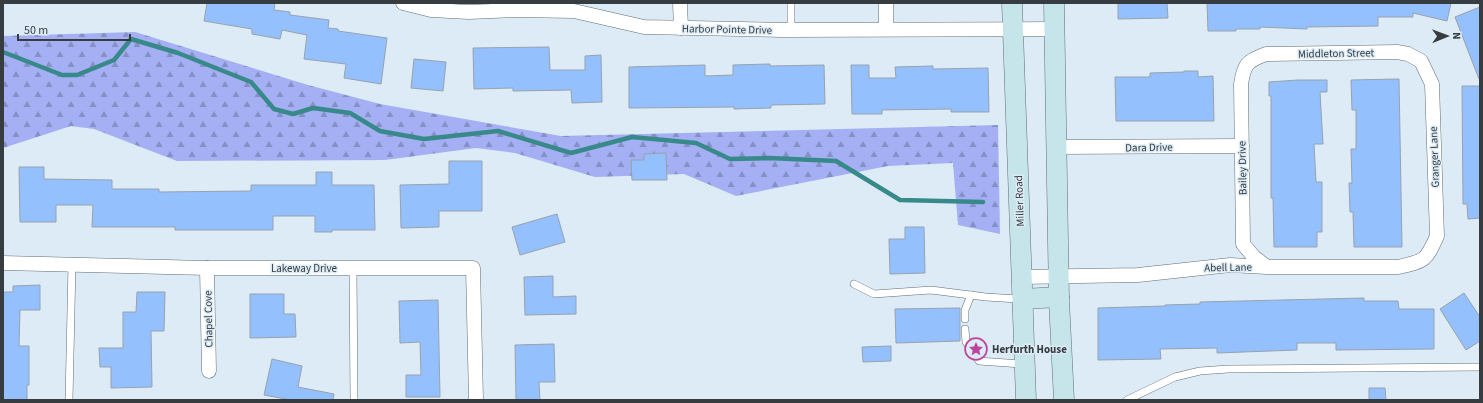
<svg xmlns="http://www.w3.org/2000/svg" width="1483" height="403" font-family="'Source Sans 3',sans-serif">
  <style>
    .forest { fill: url(#forest-firs) }
    .lines { fill: none; stroke-linecap: round; stroke-linejoin: round }
    .stream { stroke: #388989; stroke-width: 4.5 }
    .building { fill: #94c1fe; stroke: #98a1ae }
    .service-casing { stroke: #606d76; stroke-width: 8 }
    .minor-casing { stroke: #606d76; stroke-width: 15 }
    .secondary-casing { stroke: #606d76; stroke-width: 21 }
    .service { stroke: #fff; stroke-width: 7 }
    .minor { stroke: #fff; stroke-width: 14 }
    .secondary { stroke: #c6e5eb; stroke-width: 20 }
    .labels { text-anchor: middle; stroke-width: 3; stroke-linejoin: round; paint-order: stroke }
    .street-label { font-size: 11px; fill: #363c40; stroke: #dcebf5 }
    .poi-label { font-size: 11px; font-weight: bold; fill: #363c40; stroke: #dcebf5; text-anchor: start }
  </style>
  <defs>
    <pattern id="forest-firs" width="22" height="20" patternUnits="userSpaceOnUse"><rect width="22" height="20" fill="#a4aff4"/><path d="M5 1l3.5 6h-7zM16 11l3.5 6h-7z" fill="#8690c7"/></pattern>
  </defs>
  <rect width="100%" height="100%" fill="#dcebf5"/>
  <path class="forest" d="M135,32L308,85L380,104L561,136L998,125L1000,234L958,225L953,163L888,166L736,196L684,174L595,177L515,153L476,148L385,160L177,161L94,129L71,126L3,148V36Z"/>
  <g class="lines">
    <path class="stream" d="M3,52L62,75H77L114,60L131,39L178,53L251,82L274,109L293,114L313,108L350,113L380,131L424,139L498,131L571,153L632,137L696,143L730,159L769,158L836,161L900,200L983,202"/>
  </g>
  <g class="building">
    <path d="M207,3H275L274,10L290,12V15L329,20L328,28L338,29V31L387,38L381,84L344,78L346,64L304,59L307,35L282,30L280,39L252,34V29L204,21Z"/>
    <path d="M1118,3H1167L1168,18L1118,19Z"/>
    <path d="M1207,3H1451L1447,21L1413,13V17H1378V26L1307,27V29L1260,27V29H1236V31H1208Z"/>
    <path d="M1480,7V78L1479,79L1455,17Z"/>
    <path d="M549,47L550,70H585V56L601,55L602,102L572,103L571,90L513,91V88L474,89L473,48Z"/>
    <path d="M414,59L446,62L443,91L411,88Z"/>
    <path d="M770,64V66L824,65L825,104L771,105V108L734,109V107L629,108V67L705,65V76L733,75V65Z"/>
    <path d="M851,65H869V78H896L895,67L933,66V69L988,68L989,112H951V109L882,110V114H852Z"/>
    <path d="M1184,71H1198V77L1213,76L1214,121H1116L1115,77H1150V73L1184,72Z"/>
    <path d="M1399,79L1402,247H1354L1353,212H1350L1349,183H1352L1351,149H1356V110H1352L1351,80Z"/>
    <path d="M1298,80H1327V92H1320L1323,144H1314L1316,182H1322V232H1317V247H1274L1273,198H1271V96H1269V82Z"/>
    <path d="M1462,86H1480V218L1468,219L1467,204H1463Z"/>
    <path d="M666,153L667,180H632L631,160H644V154Z"/>
    <path d="M449,161H482V211H439V227L401,228L400,185L449,184Z"/>
    <path d="M19,167H44V179L112,180V189H159V192L251,191V185H316V172H332V185H374L375,230H332V232H315V216H273V230H175V227H92L93,205H56V222H20Z"/>
    <path d="M557,214L565,242L520,255L512,227Z"/>
    <path d="M905,227H924L925,273L890,274L889,239H905Z"/>
    <path d="M553,276V297L576,296V314L525,315L524,277Z"/>
    <path d="M40,285V310H20L19,346H29V385H27V400H3V292H13V286Z"/>
    <path d="M137,292H165L164,331H151L152,387L111,388V367H100L99,348H123V312H136Z"/>
    <path d="M1464,293L1480,317V341L1466,350L1440,309Z"/>
    <path d="M250,294H284V314H295L296,337L250,338Z"/>
    <path d="M1364,298V301H1398L1399,309H1434V349L1336,350V343H1297V350L1217,353V348L1160,349L1161,359L1098,360V308L1165,306V305L1200,304V302Z"/>
    <path d="M438,300L440,397H406V375H421L420,342L400,343L399,301Z"/>
    <path d="M960,308V341L896,343L895,309Z"/>
    <path d="M554,344L555,382H539L540,400H516L515,345Z"/>
    <path d="M891,346V361L863,362L862,347Z"/>
    <path d="M272,359L302,366L298,387L334,394L333,400H291L264,395Z"/>
    <path d="M1369,388H1385L1386,400H1369Z"/>
  </g>
  <g class="lines">
    <g class="service-casing">
      <g id="service">
        <path d="M791,3V30"/>
        <path d="M353,268L354,400"/>
        <path d="M854,284L874,294L931,290L986,297L1020,299"/>
        <path d="M965,319V310L971,295"/>
        <path d="M965,329L966,342L979,361L1023,364"/>
        <path d="M69,400L72,264"/>
        <path d="M1127,400L1175,377L1200,371L1228,369L1480,367"/>
      </g>
    </g>
    <g class="minor-casing">
      <g id="minor">
        <path d="M403,3L431,10L469,12L517,10L574,11L644,27L782,30L1055,29"/>
        <path d="M680,3L681,28"/>
        <path d="M886,3V29"/>
        <path d="M1057,147L1242,146"/>
        <path d="M3,263L207,268H473L476,400"/>
        <path d="M207,268L209,371"/>
        <path d="M1022,277L1138,275L1230,265L1267,267H1398C1425,261 1426,261 1437,236L1432,84L1421,61L1408,54L1397,52L1266,54C1247,61 1244,64 1241,84L1243,244L1254,257L1267,267"/>
      </g>
    </g>
    <g class="secondary-casing">
      <g id="secondary">
        <path d="M1012,3L1026,400"/>
        <path d="M1054,3L1059,300L1064,400"/>
        <path d="M1023,299L1059,297"/>
      </g>
    </g>
    <use href="#service" class="service"/>
    <use href="#minor" class="minor"/>
    <use href="#secondary" class="secondary"/>
  </g>
  <defs>
    <g id="sight-ring" transform="scale(1.15)"><circle r="9.5" fill="#dcebf5" stroke="#bc469d" stroke-width="1.5"/><path d="M0-6L1.8-2.2L6-1.7L2.9 1.2L3.7 5.4L0 3.3L-3.7 5.4L-2.9 1.2L-6-1.7L-1.8-2.2Z" fill="#bc469d"/></g>
  </defs>
  <g fill-rule="evenodd">
    <use href="#sight-ring" x="976" y="349"/>
  </g>
  <g class="labels">
    <g class="street-label">
      <text transform="translate(727 29) rotate(1)" y="4">Harbor Pointe Drive</text>
      <text transform="translate(1336 53) rotate(-1)" y="4">Middleton Street</text>
      <text transform="translate(1149 147) rotate(-1)" y="4">Dara Drive</text>
      <text transform="translate(1434 157) rotate(-92)" y="4">Granger Lane</text>
      <text transform="translate(1242 168) rotate(-91)" y="4">Bailey Drive</text>
      <text transform="translate(1019 201) rotate(-92)" y="4">Miller Road</text>
      <text transform="translate(1228 267) rotate(-1)" y="4">Abell Lane</text>
      <text x="304" y="272">Lakeway Drive</text>
      <text transform="translate(208 319) rotate(-91)" y="4">Chapel Cove</text>
    </g>
    <g class="poi-label">
      <text x="992" y="353">Herfurth House</text>
    </g>
  </g>
  <rect width="1483" height="403" fill="none" stroke="#363c40" stroke-width="8"/>
  <g transform="translate(1447 36) rotate(89)" stroke="#dcebf5" stroke-width="3" paint-order="stroke">
  <path d="M0-3L7 15L0 10L-7 15Z" fill="#363c40"/>
  <text y="-6" font-size="11" font-weight="bold" text-anchor="middle" fill="#363c40">N</text>
  </g>
  <path d="M18 34v6h112v-6" fill="none" stroke="#363c40" stroke-width="2"/>
  <text x="24" y="34" font-size="12" fill="#363c40" stroke="#dcebf5" stroke-width="3" paint-order="stroke">50 m</text>
</svg>
